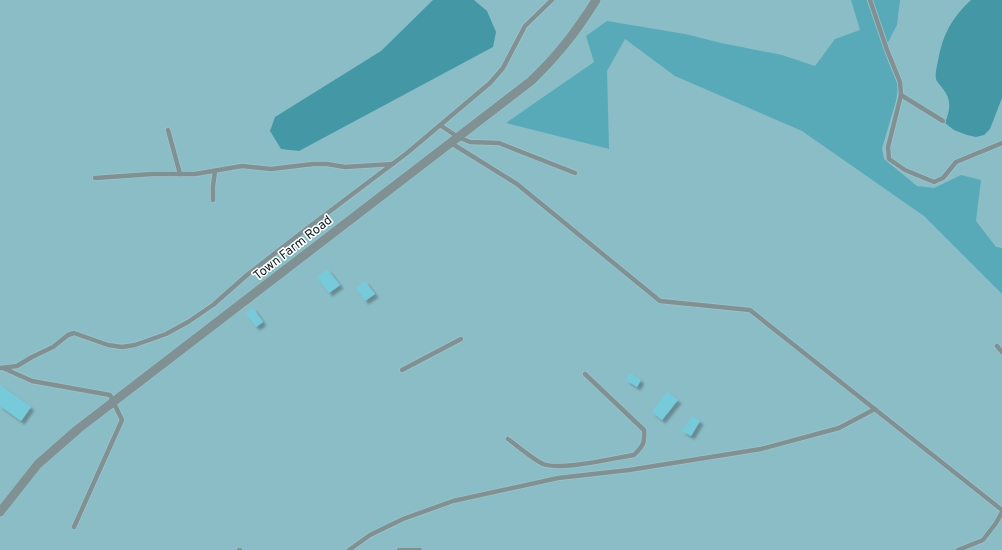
<svg xmlns="http://www.w3.org/2000/svg" width="1002" height="550" font-family="Overpass,sans-serif">
  <style>
    .green { fill: #8bbdc7 }
    .forest { fill: #58aab9 }
    .water { fill: #4498a6 }
    .building { fill: #77cad9; filter: url(#shadow) }
    .lines { fill: none; stroke-linecap: round; stroke-linejoin: round }
    .lane-casing { stroke: #9fc4cb; stroke-width: 6 }
    .street-casing { stroke: #9fc4cb; stroke-width: 10 }
    .lane { stroke: #809194; stroke-width: 4.5 }
    .street { stroke: #809194; stroke-width: 9 }
    .labels { text-anchor: middle; stroke-width: 3; stroke-linejoin: round; paint-order: stroke }
    .street-label { font-size: 13px; fill: #0f1e21; stroke: #fff }
  </style>
  <defs>
    <filter id="shadow"><feDropShadow dx="3.5" dy="3.5" stdDeviation="1" flood-color="#0004"/></filter>
  </defs>
  <rect width="100%" height="100%" fill="#bfe8f0"/>
  <rect class="green" x="0" y="0" width="1002" height="550"/>
  <path class="forest" d="M851,0H900L897,25L887,44L900,74L896,101L882,148L884,159L917,186L934,188L961,175L981,180L976,221L996,247L1002,248V294L924,216L802,131L675,76L625,39L607,71L609,149L506,123L594,62L586,36L607,21L685,34L721,43L782,55L815,66L835,39L860,30Z"/>
  <g class="water">
    <path d="M433,0H474L487,11L496,32L493,47L299,151L281,149L270,131L275,117L381,51Z"/>
    <path d="M971,0H1002V98L990,129L984,135L976,137L967,135L954,130L945,123C950,110 952,100 943,89C941,86 937,82 936,79C935,73 937,66 938,61C942,36 952,17 971,0Z"/>
  </g>
  <g class="building">
    <path d="M327,269L340,285L329,293L317,277Z"/>
    <path d="M365,281L375,294L365,301L356,288Z"/>
    <path d="M253,308L263,322L256,327L246,314Z"/>
    <path d="M630,373L641,380L637,387L626,380Z"/>
    <path d="M0,385L31,407L21,421L0,406Z"/>
    <path d="M667,392L678,400L662,420L652,412Z"/>
    <path d="M692,416L700,421L691,436L682,431Z"/>
  </g>
  <g class="lines">
    <g class="lane-casing">
      <g id="lane">
        <path d="M870,0L887,50L900,82L901,95"/>
        <path d="M943,121L901,95L888,147L889,159L905,170L934,182L943,178L956,162L1002,143"/>
        <path d="M440,125L458,137L470,142L499,143L575,173"/>
        <path d="M168,130L180,174"/>
        <path d="M451,143L517,184L660,301L750,310L1002,510"/>
        <path d="M95,178L152,174H195L242,166L271,169L313,164H327L345,167L393,164"/>
        <path d="M213,200V186L215,171"/>
        <path d="M997,346L1002,352"/>
        <path d="M0,368L17,366L32,357L53,347L68,335L74,333L108,345L122,347L135,345L166,334L188,322L213,305L247,275L305,230L407,153L490,83L503,68L525,26L552,0"/>
        <path d="M3,368L32,381L110,395L122,420L74,527"/>
        <path d="M402,370L461,339"/>
        <path d="M508,439C519,447 531,458 543,464C562,471 613,458 634,455C643,446 645,443 644,430L585,374"/>
        <path d="M239,550H240"/>
        <path d="M349,550L370,535L403,519L453,501L558,478L629,470L761,449L839,428L875,409"/>
        <path d="M399,550H420"/>
        <path d="M958,550L983,540L996,523L1002,512"/>
      </g>
    </g>
    <g class="street-casing">
      <path id="street" d="M0,512L38,464L78,429L531,81C558,55 576,32 596,0"/>
    </g>
    <use href="#lane" class="lane"/>
    <use href="#street" class="street"/>
  </g>
  <g class="labels">
    <g class="street-label">
      <text transform="translate(292 247) rotate(-38)" y="5">Town Farm Road</text>
    </g>
  </g>
</svg>
